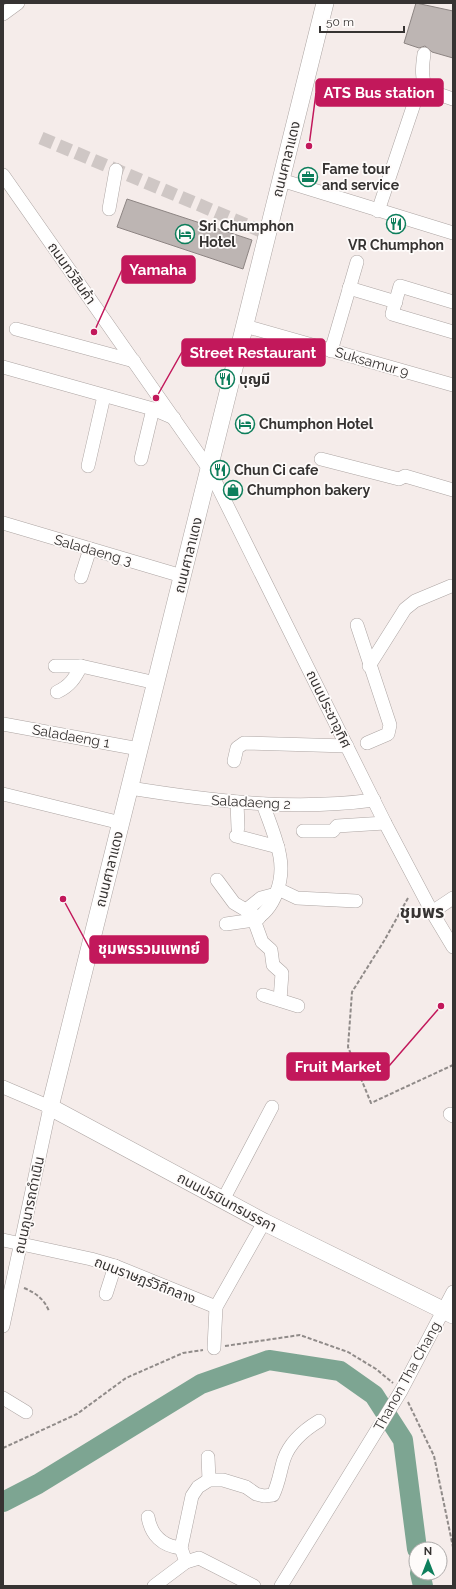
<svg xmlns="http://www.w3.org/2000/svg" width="456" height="1589" font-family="Raleway,'Noto Sans Thai',sans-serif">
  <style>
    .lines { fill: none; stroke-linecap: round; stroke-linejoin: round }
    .river { stroke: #7da592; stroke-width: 20 }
    .building { fill: #bdb5b3; stroke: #8d8583 }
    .minor-tunnel { stroke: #cfc7c5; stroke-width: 13; stroke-dasharray: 13 6; stroke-linecap: butt }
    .minor-casing { stroke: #ada5a3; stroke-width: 14 }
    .major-casing { stroke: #ada5a3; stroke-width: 18 }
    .path { stroke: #908b89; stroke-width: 2; stroke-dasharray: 4 2; stroke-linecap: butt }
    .minor { stroke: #fff; stroke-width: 13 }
    .major { stroke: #fff; stroke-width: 17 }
    .labels { text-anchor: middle; stroke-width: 3.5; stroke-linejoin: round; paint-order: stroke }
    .street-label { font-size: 14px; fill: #363332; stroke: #fefbfa }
    .poi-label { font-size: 14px; font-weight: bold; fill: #363332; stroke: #fefbfa; text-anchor: start }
    .district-label { font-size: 18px; font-weight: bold; fill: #363332; stroke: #fefbfa }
    .leader { fill: none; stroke: #c2185b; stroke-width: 1.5 }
    .callout-dot { fill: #c2185b; stroke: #fefbfa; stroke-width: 1.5 }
    .callout { fill: #c2185b; stroke: #c2185b; stroke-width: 1.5 }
    .callout-label { font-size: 15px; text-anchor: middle; font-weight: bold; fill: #fff }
  </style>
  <rect width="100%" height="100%" fill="#f5ecea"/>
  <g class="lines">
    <g class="river">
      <path d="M3,1502L38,1484L201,1384L269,1360L340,1371L374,1395L403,1440L417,1549"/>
      <path d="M420,1573L423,1586"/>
    </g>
  </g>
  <g class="building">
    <path d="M416,3L453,11V58L432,52L425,46L419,48L404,43Z"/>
    <path d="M127,199L252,240L243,269L117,227Z"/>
  </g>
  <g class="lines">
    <path class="minor-tunnel" d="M41,138L268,234"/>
    <g class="minor-casing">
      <g id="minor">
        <path d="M3,14L18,3"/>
        <path d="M424,54C422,68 421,78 427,92"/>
        <path d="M3,175L209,469L385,823L432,912L453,947"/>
        <path d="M281,180L453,233"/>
        <path d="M109,209L116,170"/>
        <path d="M378,211L416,98C427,87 440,95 453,99"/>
        <path d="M349,288L396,302"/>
        <path d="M453,302L400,286L392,314L453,332"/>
        <path d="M245,326L453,385"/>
        <path d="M16,329L134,361"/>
        <path d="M331,351L357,262"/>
        <path d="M3,367L153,409L174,418"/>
        <path d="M141,459L153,409"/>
        <path d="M321,459L399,479L405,476L453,490"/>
        <path d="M88,466L104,396"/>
        <path d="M3,523L182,576"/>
        <path d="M81,577L90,549"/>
        <path d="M357,625L390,725L388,734L367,743"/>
        <path d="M55,666H81L156,683"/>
        <path d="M369,666L405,609L415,601L451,586"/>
        <path d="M57,692C70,686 75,678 81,666"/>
        <path d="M3,724L139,749"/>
        <path d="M234,761L237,748L244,743L347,746"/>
        <path d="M130,788C210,801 293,811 374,800"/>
        <path d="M3,794L121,823"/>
        <path d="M237,802L238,828"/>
        <path d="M303,831H333L337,826L385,823"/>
        <path d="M236,836L278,847"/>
        <path d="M217,880L234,903L259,918"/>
        <path d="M278,889L297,898L356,901"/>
        <path d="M246,910L261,898L276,894"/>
        <path d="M432,912L453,898"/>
        <path d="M254,920L262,942L271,950L273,965L282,973L280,1000"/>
        <path d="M226,924L254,920C275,909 284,880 280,857C277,839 269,821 263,804"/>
        <path d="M263,995L298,1006"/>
        <path d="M3,1087L50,1107L3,1326"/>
        <path d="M450,1114L453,1116"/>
        <path d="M223,1200L272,1107"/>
        <path d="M3,1240L91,1259L115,1266L216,1307"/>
        <path d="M106,1294L115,1266"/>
        <path d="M214,1348L216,1307L264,1222"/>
        <path d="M3,1398L26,1412"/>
        <path d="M208,1457L209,1480"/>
        <path d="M148,1517C151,1535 162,1546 181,1548"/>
        <path d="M186,1562L181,1548L192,1496L198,1487L209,1480H223L246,1487L256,1494L264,1496L273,1495C279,1483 280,1471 284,1459C290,1442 304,1430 319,1421"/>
        <path d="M154,1586L186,1562L199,1558L254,1586"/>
        <path d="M281,1586L401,1391L453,1292"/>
      </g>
    </g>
    <g class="major-casing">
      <path id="major" d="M325,3L50,1107L264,1222L453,1315"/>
    </g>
    <g class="path">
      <path d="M408,898L384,941L352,992L348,1047L371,1103L453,1065"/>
      <path d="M24,1288C36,1293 44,1299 49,1311"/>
      <path d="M225,1346L300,1335L348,1352L376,1369L393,1383"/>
      <path d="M408,1402L434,1456L453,1547"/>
      <path d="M3,1448L77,1414L126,1378L183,1353L203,1350"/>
    </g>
    <use href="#minor" class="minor"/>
    <use href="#major" class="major"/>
  </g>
  <defs>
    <g id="office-ring" transform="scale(1)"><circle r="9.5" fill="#fefbfa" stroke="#0d7e5b" stroke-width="1.5"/><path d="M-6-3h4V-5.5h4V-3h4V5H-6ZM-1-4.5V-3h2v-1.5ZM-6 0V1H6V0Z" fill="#0d7e5b"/></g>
    <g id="restaurant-ring" transform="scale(1)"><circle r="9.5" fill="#fefbfa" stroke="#0d7e5b" stroke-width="1.5"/><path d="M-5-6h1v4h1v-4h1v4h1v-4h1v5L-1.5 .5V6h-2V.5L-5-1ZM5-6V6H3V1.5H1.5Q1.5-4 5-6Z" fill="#0d7e5b"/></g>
    <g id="hotel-ring" transform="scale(1)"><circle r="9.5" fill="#fefbfa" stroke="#0d7e5b" stroke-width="1.5"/><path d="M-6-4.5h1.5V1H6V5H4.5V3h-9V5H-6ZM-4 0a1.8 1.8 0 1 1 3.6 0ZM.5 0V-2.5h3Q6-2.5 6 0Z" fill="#0d7e5b"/></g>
    <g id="shop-ring" transform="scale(1)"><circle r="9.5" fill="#fefbfa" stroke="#0d7e5b" stroke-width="1.5"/><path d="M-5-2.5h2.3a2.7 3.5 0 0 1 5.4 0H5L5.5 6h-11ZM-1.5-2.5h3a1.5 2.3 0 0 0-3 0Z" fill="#0d7e5b"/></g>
  </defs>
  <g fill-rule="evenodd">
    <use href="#office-ring" x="308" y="177"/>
    <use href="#restaurant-ring" x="396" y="224"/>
    <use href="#hotel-ring" x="185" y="234"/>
    <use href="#restaurant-ring" x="225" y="379"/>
    <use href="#hotel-ring" x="245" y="424"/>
    <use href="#restaurant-ring" x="220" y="470"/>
    <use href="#shop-ring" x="233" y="490"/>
  </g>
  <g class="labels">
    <g class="street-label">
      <text transform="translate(286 159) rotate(-76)" y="5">ถนนศาลาแดง</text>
      <text transform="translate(72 273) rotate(55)" y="5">ถนนทวีสินค้า</text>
      <text transform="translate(372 362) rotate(16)" y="5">Suksamur 9</text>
      <text transform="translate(93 550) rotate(16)" y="5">Saladaeng 3</text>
      <text transform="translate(188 555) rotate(-76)" y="5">ถนนศาลาแดง</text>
      <text transform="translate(329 709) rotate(64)" y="5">ถนนประชาอุทิศ</text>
      <text transform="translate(71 736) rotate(10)" y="5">Saladaeng 1</text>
      <text transform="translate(251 802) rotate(3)" y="5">Saladaeng 2</text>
      <text transform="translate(109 869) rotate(-76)" y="5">ถนนศาลาแดง</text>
      <text transform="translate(227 1202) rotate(28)" y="5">ถนนปรมินทรมรรคา</text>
      <text transform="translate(29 1205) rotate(-78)" y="5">ถนนภูนารถดำเนิน</text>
      <text transform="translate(145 1280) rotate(21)" y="5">ถนนราษฎร์วิถีกลาง</text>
      <text transform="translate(407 1376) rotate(-61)" y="5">Thanon Tha Chang</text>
    </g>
    <g class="poi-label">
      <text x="322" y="174">Fame tour<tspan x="322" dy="16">and service</tspan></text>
      <text x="199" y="231">Sri Chumphon<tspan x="199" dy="16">Hotel</tspan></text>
      <text x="396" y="250" text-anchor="middle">VR Chumphon</text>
      <text x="239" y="384">บุญมี</text>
      <text x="259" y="429">Chumphon Hotel</text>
      <text x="234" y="475">Chun Ci cafe</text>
      <text x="247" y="495">Chumphon bakery</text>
    </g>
    <g class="district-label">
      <text x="422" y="918">ชุมพร</text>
    </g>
  </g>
  <path class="leader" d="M309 146L316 93M94 332L122 270M156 398L182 352M63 899L90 949M441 1006L389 1066"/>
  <g class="callout-dot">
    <circle cx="309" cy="146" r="4"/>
    <circle cx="94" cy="332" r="4"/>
    <circle cx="156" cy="398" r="4"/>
    <circle cx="63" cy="899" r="4"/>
    <circle cx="441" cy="1006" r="4"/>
  </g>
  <g class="callout">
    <rect x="316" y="79" width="127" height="27" rx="4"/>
    <rect x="122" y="256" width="73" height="27" rx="4"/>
    <rect x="182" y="339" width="143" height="27" rx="4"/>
    <rect x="90" y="936" width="118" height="27" rx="4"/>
    <rect x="287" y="1053" width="102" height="27" rx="4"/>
  </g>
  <g class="callout-label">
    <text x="379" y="98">ATS Bus station</text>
    <text x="158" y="275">Yamaha</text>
    <text x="253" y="358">Street Restaurant</text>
    <text x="149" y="954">ชุมพรรวมแพทย์</text>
    <text x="338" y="1072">Fruit Market</text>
  </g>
  <rect width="456" height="1589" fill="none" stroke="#363332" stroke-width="8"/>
  <g transform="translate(428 1561)"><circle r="19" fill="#fefbfa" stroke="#aeabaa"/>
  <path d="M0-3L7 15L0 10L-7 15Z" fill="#0d7e5b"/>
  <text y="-6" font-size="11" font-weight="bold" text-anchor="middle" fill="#363332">N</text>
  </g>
  <path d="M320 26v6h84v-6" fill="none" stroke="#363332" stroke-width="2"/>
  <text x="326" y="26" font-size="12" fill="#363332" stroke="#fefbfa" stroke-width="3" paint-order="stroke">50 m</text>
</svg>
